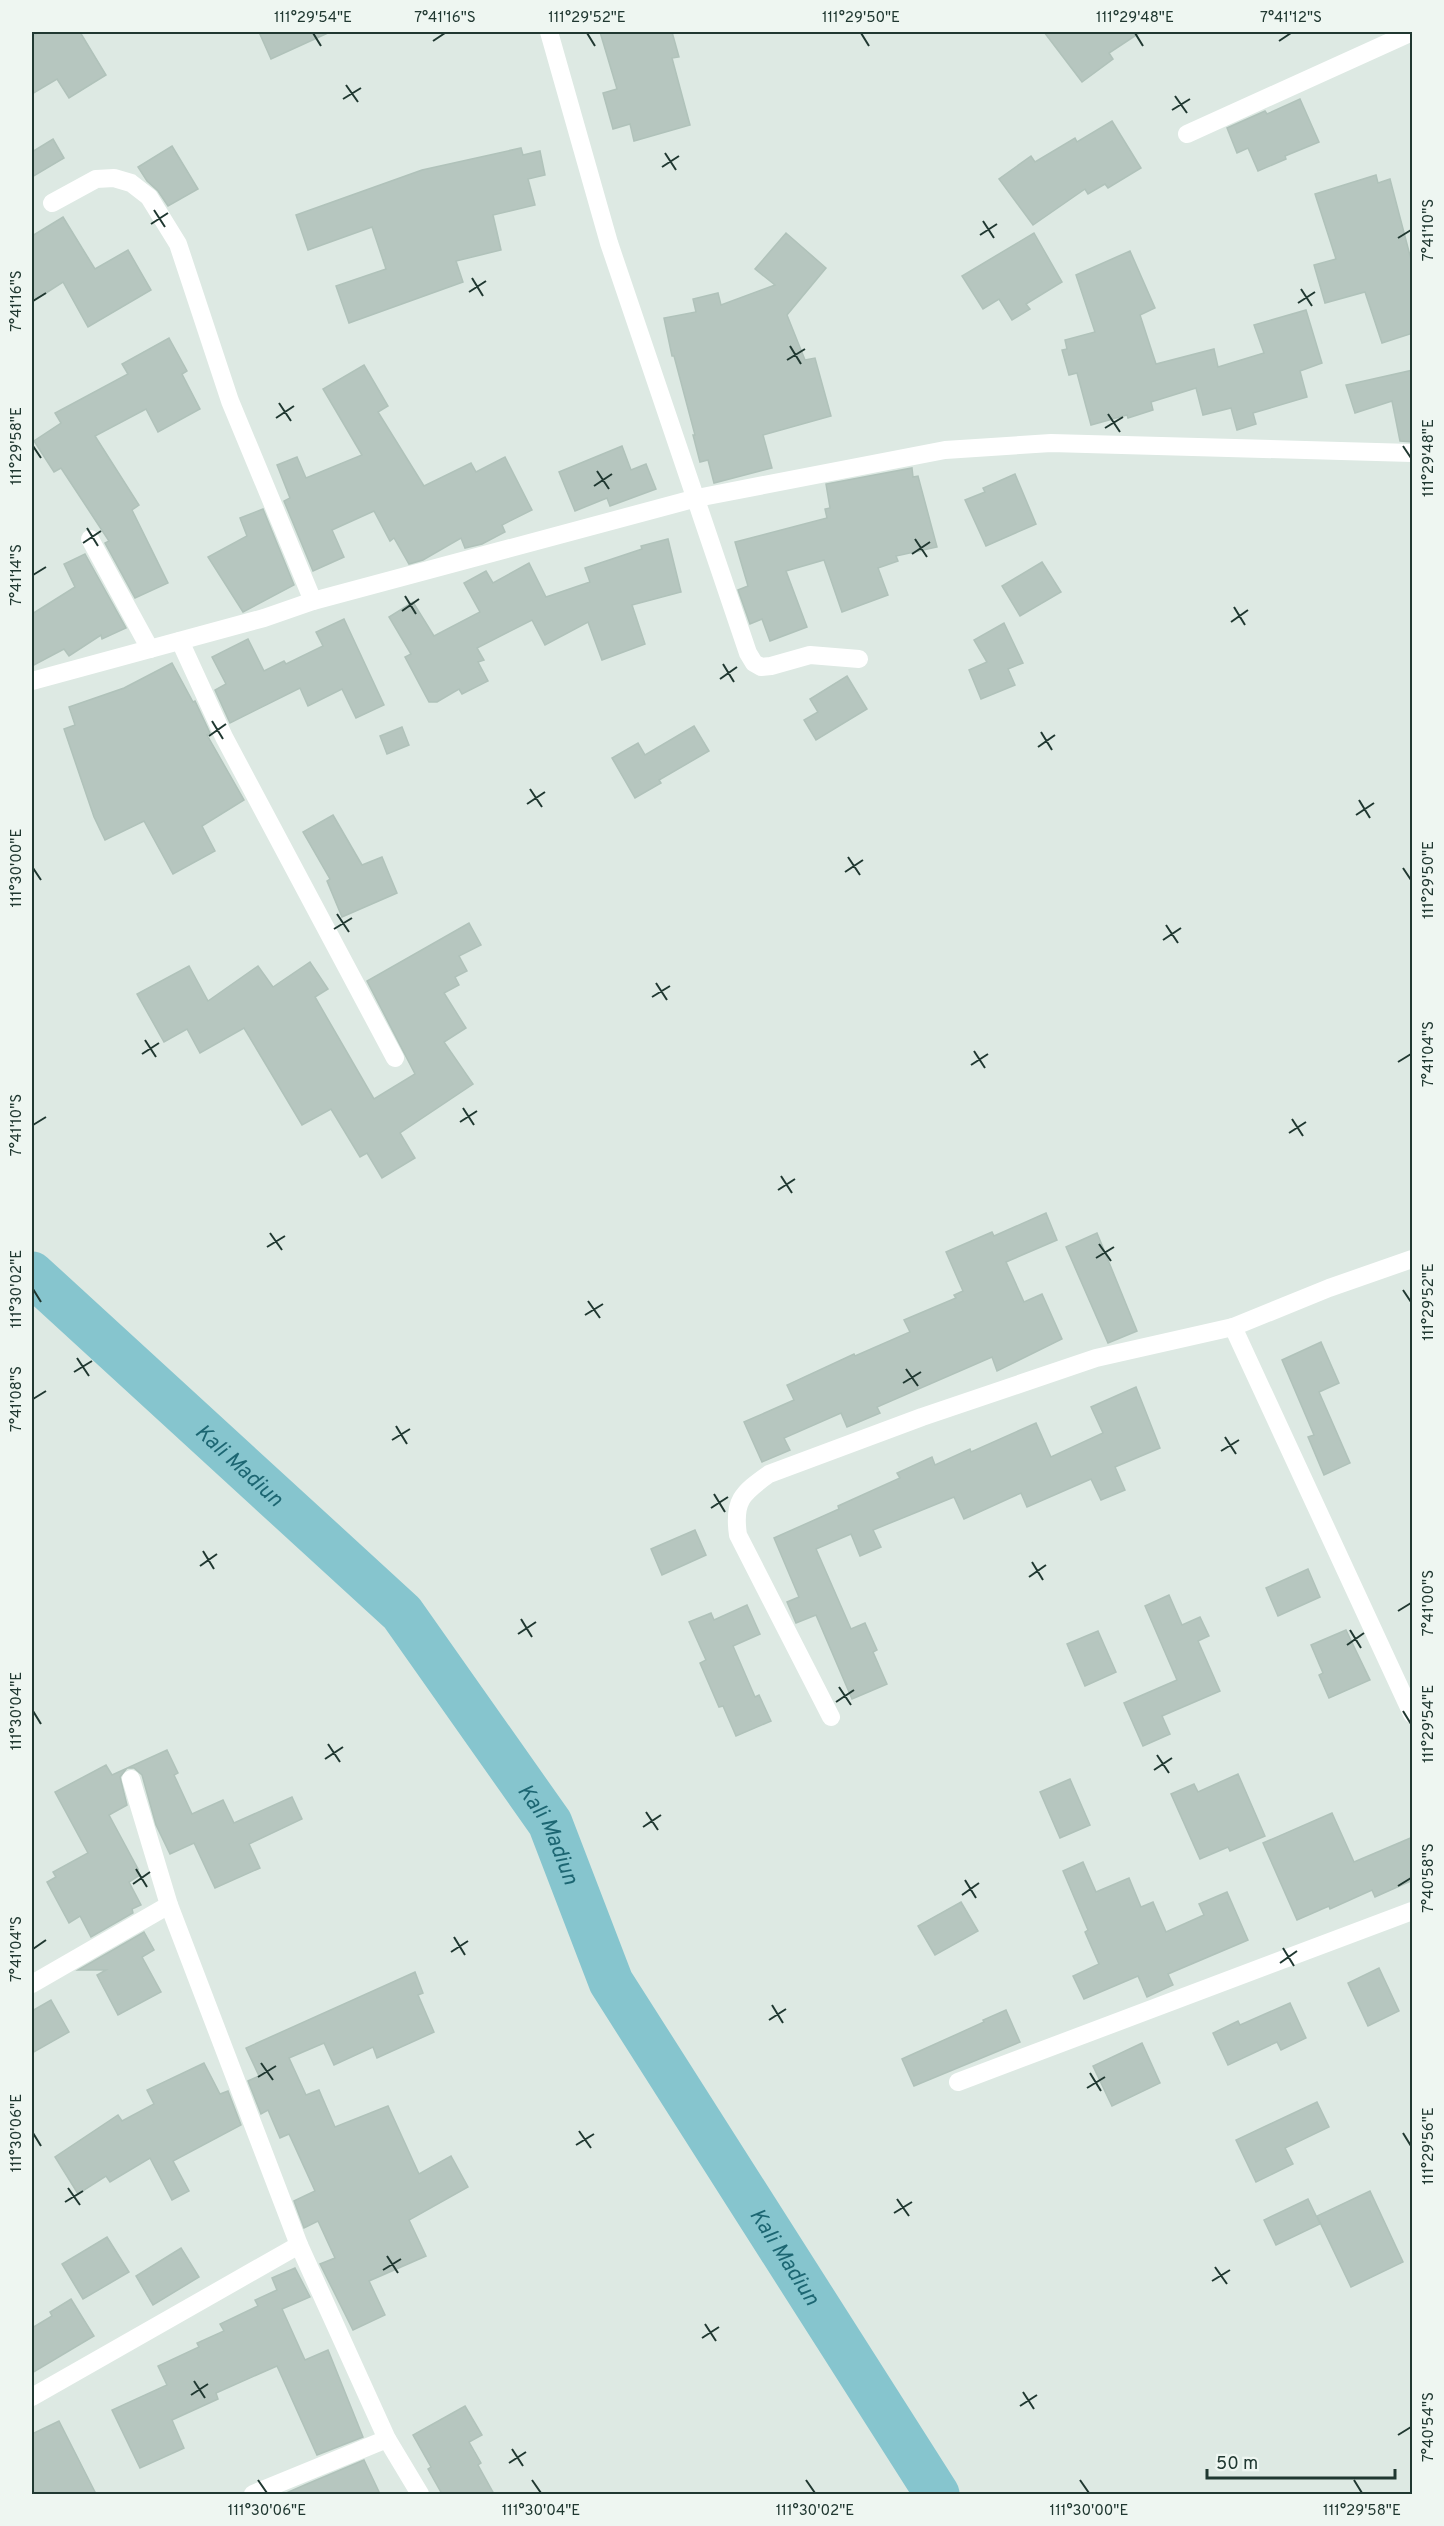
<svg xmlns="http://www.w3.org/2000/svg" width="1444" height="2526" font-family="Overpass,sans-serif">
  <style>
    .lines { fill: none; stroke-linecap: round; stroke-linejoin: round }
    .river { stroke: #86c5ce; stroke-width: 45 }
    .building { fill: #b6c6bf; stroke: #b0c2ba; stroke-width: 1.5 }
    .minor { stroke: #fff; stroke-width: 18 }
    .ticks { fill: none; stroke: #203831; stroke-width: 2 }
    .labels { text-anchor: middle; stroke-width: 4.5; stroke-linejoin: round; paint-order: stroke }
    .water-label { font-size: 22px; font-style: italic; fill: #1c6672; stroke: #eef6f1 }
    .neatline { fill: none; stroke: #203831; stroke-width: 2 }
    .ticks-label { font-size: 15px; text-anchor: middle; fill: #203831 }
  </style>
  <rect width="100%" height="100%" fill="#dde9e3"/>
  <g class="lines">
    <path class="river" id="s1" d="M32,1274L402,1613L550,1823L611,1982L937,2494"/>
  </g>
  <g class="building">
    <path d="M39,32H80L106,75L69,98L57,79L32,94V36Z"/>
    <path d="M259,32H330L271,59Z"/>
    <path d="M600,32H672L679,57L672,58L690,125L634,141L630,124L613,129L603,93L617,89Z"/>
    <path d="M1044,32H1141L1109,53L1113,59L1082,82Z"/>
    <path d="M1300,99L1319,142L1285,156L1286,159L1258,171L1248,148L1237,153L1227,128L1265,111L1267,114Z"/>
    <path d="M1112,121L1141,168L1108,188L1105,184L1088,194L1085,189L1033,225L999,179L1031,156L1035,162L1075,138L1077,142Z"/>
    <path d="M53,139L64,158L32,177V152Z"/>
    <path d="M172,146L198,189L168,206L158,191L147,181L138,167Z"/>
    <path d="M521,148L523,155L540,151L545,175L528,179L535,205L493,215L501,250L456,261L463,282L349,323L336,286L386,269L372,227L308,250L296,215L422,170Z"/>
    <path d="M1376,175L1378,183L1390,179L1413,267V333L1382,343L1365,292L1325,303L1314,265L1336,259L1315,194Z"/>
    <path d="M63,217L95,269L128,250L151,290L88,327L63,282L32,302V236Z"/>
    <path d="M786,233L826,268L787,315L805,360L815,358L831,416L763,435L772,468L714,483L708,460L700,462L693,435H695L674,356H672L664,318L696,312L693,299L718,293L721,305L775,285L755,269Z"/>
    <path d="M1034,233L1062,282L1026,304L1030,309L1012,320L999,299L983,309L962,276Z"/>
    <path d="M1130,251L1155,308L1140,315L1156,364L1214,349L1218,367L1264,353L1254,325L1306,310L1322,363L1300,371L1307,397L1253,413L1256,424L1237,430L1231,408L1203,415L1196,388L1151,402L1153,410L1128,418L1127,415L1091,425L1077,373L1069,375L1062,350L1067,349L1065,340L1095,332L1076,275Z"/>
    <path d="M169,338L187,371L182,374L200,409L158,432L146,409L95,436L139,505L132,510L168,583L135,598L105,543L109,541L61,468L54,472L34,441L61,423L55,413L128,374L122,364Z"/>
    <path d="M364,365L388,406L378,412L424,486L471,463L476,472L505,457L532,510L502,525L505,532L482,544L465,548L461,538L423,560L409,564L394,538L390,541L374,511L332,530L344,557L313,571L284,501L290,498L277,465L297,457L306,478L362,455L323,389Z"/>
    <path d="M1413,370V442L1400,441L1392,401L1355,413L1346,385Z"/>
    <path d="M622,446L631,470L646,464L656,489L610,506L607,498L575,511L559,472Z"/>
    <path d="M912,468L913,477L918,476L937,547L896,556L898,561L878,568L888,595L842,612L824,560L786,571L807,627L770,641L762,619L750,624L738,590L748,586L735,542L827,518L825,509L830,508L826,484Z"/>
    <path d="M1015,474L1036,524L986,546L965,500L985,492L983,488Z"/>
    <path d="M263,509L294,585L243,612L208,557L247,536L240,518Z"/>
    <path d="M668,539L681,592L632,605L645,644L602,660L588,622L545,645L532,620L477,648L484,660L478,662L488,681L462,694L459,689L437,702H429L405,657L411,654L389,617L413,602L434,636L480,612L464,583L486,571L493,583L529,563L546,597L590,582L585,568L642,549L641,546Z"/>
    <path d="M85,554L126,628L102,639L101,635L69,656L64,649L32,666V614L75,587L64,564Z"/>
    <path d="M1042,562L1061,592L1020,616L1002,586Z"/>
    <path d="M344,619L384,705L356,718L342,689L308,706L300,688L230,723L215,690L226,684L212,657L248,639L264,671L284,661L286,664L323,646L316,632Z"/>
    <path d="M1004,623L1023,663L1008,669L1015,685L981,699L969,670L987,662L974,640Z"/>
    <path d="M172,663L193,702L195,701L210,733L207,735L244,800L202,826L215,851L173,874L144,821L105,840L94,817L64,729L75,725L69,707L124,688Z"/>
    <path d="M847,676L867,709L816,740L804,720L818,712L810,699Z"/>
    <path d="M694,726L709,751L659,780L661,783L635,798L612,758L638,743L645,755Z"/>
    <path d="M402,727L409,745L387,754L380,736Z"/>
    <path d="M333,815L362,865L382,857L397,893L342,917L327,881L330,879L303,832Z"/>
    <path d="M469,923L481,945L459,956L467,971L455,977L459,985L444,993L466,1028L444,1042L473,1084L400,1133L415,1158L382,1178L367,1153L360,1157L331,1109L302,1125L244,1028L200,1053L187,1029L164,1042L137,994L189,966L208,1001L258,966L273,987L310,962L328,989L315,997L374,1099L415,1074L367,981Z"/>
    <path d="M1046,1213L1057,1240L1006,1262L1024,1302L1042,1294L1062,1339L997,1371L992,1357L877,1407L880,1413L847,1427L841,1413L784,1438L790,1450L762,1462L744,1422L794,1400L787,1385L854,1354L855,1356L910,1332L904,1320L956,1298L954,1295L963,1291L946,1252L992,1232L994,1236Z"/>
    <path d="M1097,1233L1137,1331L1108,1343L1066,1247Z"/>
    <path d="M1321,1342L1339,1383L1319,1392L1350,1463L1324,1475L1308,1437L1314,1435L1282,1360Z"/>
    <path d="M1136,1387L1160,1448L1115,1467L1125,1490L1101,1500L1091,1479L1027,1507L1021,1493L964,1519L954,1497L873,1530L881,1547L860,1556L851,1534L816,1549L851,1629L865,1623L877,1650L873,1652L887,1684L852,1699L816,1615L796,1623L787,1602L799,1597L774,1538L839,1509L838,1506L900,1478L897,1473L932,1457L935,1465L970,1449L971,1452L1036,1423L1051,1457L1103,1433L1091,1407Z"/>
    <path d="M695,1530L706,1555L662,1575L651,1549Z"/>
    <path d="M1308,1569L1320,1597L1278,1616L1266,1588Z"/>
    <path d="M1169,1595L1182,1625L1200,1617L1209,1636L1198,1641L1220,1691L1162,1716L1170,1734L1143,1746L1124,1703L1177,1680L1145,1606Z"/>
    <path d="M747,1605L760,1634L733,1646L755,1697L759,1695L771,1721L736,1736L723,1706L719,1707L700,1663L706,1660L689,1622L711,1613L714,1620Z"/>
    <path d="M1346,1630L1370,1680L1329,1698L1319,1675L1323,1673L1311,1645Z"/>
    <path d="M1098,1631L1116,1672L1085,1686L1067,1644Z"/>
    <path d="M167,1750L178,1773L174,1775L192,1814L223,1800L234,1823L292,1797L302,1819L249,1844L260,1868L215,1888L194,1843L170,1854L156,1825L142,1775L134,1768H127L120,1777L127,1805L109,1815L138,1869H137L140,1875L129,1882L141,1905L132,1909L133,1913L91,1937L80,1916L69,1923L47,1882L56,1877L53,1872L88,1853L55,1792L106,1765L112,1775Z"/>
    <path d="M1238,1774L1265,1836L1230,1851L1228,1847L1200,1859L1171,1794L1194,1784L1198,1792Z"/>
    <path d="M1070,1779L1090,1825L1060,1838L1040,1792Z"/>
    <path d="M1332,1813L1354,1862L1413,1837V1880L1375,1897L1372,1890L1330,1909L1329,1906L1297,1920L1263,1843Z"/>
    <path d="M1083,1862L1096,1892L1129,1878L1141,1907L1153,1902L1166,1932L1204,1915L1199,1904L1227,1892L1248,1940L1168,1974L1173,1985L1147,1997L1138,1976L1084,1999L1073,1976L1099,1964L1085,1932L1088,1930L1063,1871Z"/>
    <path d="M961,1902L978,1931L935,1955L918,1926Z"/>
    <path d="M144,1932L154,1950L142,1957L161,1992L118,2015L97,1975L106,1970H78Z"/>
    <path d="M1379,1968L1399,2011L1368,2026L1348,1983Z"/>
    <path d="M415,1972L423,1993L418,1995L434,2032L377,2058L373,2047L334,2065L324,2043L289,2058L306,2095L319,2090L335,2127L388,2106L419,2174L451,2156L468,2187L409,2220L426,2256L369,2281L385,2315L353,2330L320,2264L335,2258L318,2221L304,2228L294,2201L315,2191L289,2134L280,2138L268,2110L261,2114L248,2081L259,2076L246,2048Z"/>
    <path d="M51,2000L69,2032L32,2053V2011Z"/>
    <path d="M1290,2003L1306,2038L1281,2050L1277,2042L1228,2065L1213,2033L1238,2021L1240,2025Z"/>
    <path d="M1006,2010L1020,2042L914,2086L902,2059L984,2022L983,2020Z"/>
    <path d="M1142,2043L1160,2083L1112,2106L1093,2066Z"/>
    <path d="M204,2063L220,2094L228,2091L241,2125L173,2161L189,2191L172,2200L150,2158L110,2182L106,2176L78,2194L55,2157L118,2115L122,2121L154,2104L147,2090Z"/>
    <path d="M1317,2102L1329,2127L1285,2148L1293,2164L1256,2182L1236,2140Z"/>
    <path d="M1370,2191L1403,2262L1351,2287L1317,2216Z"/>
    <path d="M1308,2199L1320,2224L1276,2245L1264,2220Z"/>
    <path d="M107,2237L129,2272L83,2299L62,2264Z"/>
    <path d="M181,2248L199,2277L153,2305L136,2276Z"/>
    <path d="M295,2268L310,2297L282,2309L305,2360L328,2350L363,2437L317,2455L277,2366L216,2393L218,2399L172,2420L184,2448L140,2468L112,2410L167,2385L158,2366L199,2347L197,2343L224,2331L220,2324L258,2306L255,2300L277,2290L272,2278Z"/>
    <path d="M71,2299L94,2336L32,2373V2328L52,2316L50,2312Z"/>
    <path d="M465,2406L482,2435L469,2442L481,2463L478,2465L494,2494H442L428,2469L431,2467L413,2435Z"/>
    <path d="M59,2421L96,2494H32V2434Z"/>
    <path d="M364,2460L380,2494H284L307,2484Z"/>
  </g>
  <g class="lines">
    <g class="minor">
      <path d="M549,32L609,243L748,653L754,663L761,667L771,666L810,655L859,659"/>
      <path d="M1187,134L1412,32"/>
      <path d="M52,203L96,179L114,178L131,183L149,197L178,244L230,401L313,601"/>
      <path d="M90,539L150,649"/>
      <path d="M180,641L224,737L395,1058"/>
      <path d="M32,681L264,618L313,601L697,498L945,450L1051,443L1412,453"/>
      <path d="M1233,1327L1412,1714"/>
      <path d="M831,1717L738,1535C733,1501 742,1493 769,1474L922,1417L1096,1358L1233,1327L1329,1288L1412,1259"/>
      <path d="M131,1779L169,1905L299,2245L387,2439L420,2494"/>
      <path d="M32,1984L169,1905"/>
      <path d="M958,2082L1412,1911"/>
      <path d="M32,2397L299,2245"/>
      <path d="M253,2494L387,2439"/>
    </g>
  </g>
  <path class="ticks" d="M313,33L321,46M587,33L595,46M861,33L869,46M1135,33L1143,46M433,41L445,33M1279,41L1291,33M346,85L358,102M1175,96L1187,113M343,99L361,88M1172,110L1190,99M665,153L676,170M662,167L679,156M154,210L165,227M983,221L994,238M151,224L168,213M980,235L997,224M1398,238L1411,230M472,278L483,296M1301,289L1312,306M469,292L486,281M33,301L46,293M1298,303L1315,292M790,346L801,364M787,360L805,349M279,403L291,421M1108,414L1120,432M276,418L294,406M1105,428L1123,417M33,446L41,458M1403,446L1411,458M597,471L609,489M594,486L612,474M87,528L98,546M915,539L927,557M83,543L101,531M912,554L930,542M33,575L46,567M405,596L416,614M1234,607L1245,625M402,611L419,599M1231,622L1248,610M723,664L734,682M720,679L737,667M212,721L223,739M1041,732L1052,750M209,736L226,724M1038,747L1055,735M530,789L542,807M1359,800L1370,818M527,804L545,792M1356,815L1374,803M848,857L860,875M33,868L41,880M1403,868L1411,880M845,872L863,860M337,914L349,932M1166,925L1178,943M334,929L352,918M1163,940L1181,928M656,983L667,1000M652,997L670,986M145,1040L156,1057M974,1051L985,1068M142,1054L159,1043M1398,1062L1411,1054M971,1065L988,1054M463,1108L474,1125M1292,1119L1303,1136M460,1122L477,1111M33,1125L46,1117M1289,1133L1306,1122M781,1176L792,1193M778,1190L795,1179M270,1233L282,1250M1099,1244L1111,1261M267,1247L285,1236M1096,1258L1114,1247M33,1289L41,1302M1403,1290L1411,1302M588,1301L600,1318M585,1315L603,1304M77,1358L89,1376M906,1369L918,1386M74,1372L92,1361M903,1383L921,1372M33,1399L46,1391M396,1426L407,1444M1225,1437L1236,1454M392,1440L410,1429M1221,1451L1239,1440M714,1494L725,1512M711,1508L728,1497M203,1551L214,1569M1032,1562L1043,1580M200,1566L217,1554M1029,1577L1046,1565M1398,1611L1411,1603M521,1619L532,1637M1350,1630L1361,1648M518,1634L536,1622M1347,1645L1364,1633M839,1687L851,1705M836,1702L854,1690M33,1711L41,1724M1403,1711L1411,1724M328,1744L340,1762M1157,1755L1169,1773M325,1759L343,1747M1154,1770L1172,1758M646,1812L658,1830M643,1827L661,1815M136,1869L147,1887M965,1880L976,1898M133,1884L150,1872M1398,1886L1411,1878M962,1895L979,1883M454,1937L465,1955M1283,1948L1294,1966M33,1949L46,1940M451,1952L468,1941M1280,1963L1297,1951M772,2005L783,2023M769,2020L786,2009M261,2063L273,2080M1090,2073L1101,2091M258,2077L276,2066M1087,2088L1105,2077M579,2131L591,2148M33,2133L41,2146M1403,2133L1411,2146M576,2145L594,2134M68,2188L80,2205M897,2199L909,2216M65,2202L83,2191M894,2213L912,2202M387,2256L398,2273M1215,2267L1227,2284M383,2270L401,2259M1212,2281L1230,2270M705,2324L716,2341M702,2338L719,2327M194,2381L205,2398M1023,2392L1034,2409M191,2395L208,2384M1020,2406L1037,2395M1398,2435L1411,2427M512,2449L523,2466M509,2463L526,2452M258,2480L267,2493M532,2480L541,2493M806,2480L815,2493M1080,2480L1089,2493M1354,2480L1362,2493"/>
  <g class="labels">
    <g class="water-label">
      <text dy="8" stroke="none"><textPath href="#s1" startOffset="282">Kali Madiun</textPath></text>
      <text dy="8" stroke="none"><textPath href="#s1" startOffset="768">Kali Madiun</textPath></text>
      <text dy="8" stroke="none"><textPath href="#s1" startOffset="1254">Kali Madiun</textPath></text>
    </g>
  </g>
  <rect width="1444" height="2526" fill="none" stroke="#eef6f1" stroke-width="66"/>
  <path d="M1207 2469v9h188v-9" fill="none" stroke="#203831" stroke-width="3"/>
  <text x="1216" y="2469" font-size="18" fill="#203831" stroke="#eef6f1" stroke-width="4.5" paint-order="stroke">50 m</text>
  <rect x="33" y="33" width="1378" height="2460" class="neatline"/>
  <g class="ticks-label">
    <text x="313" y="22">111°29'54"E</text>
    <text x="445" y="22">7°41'16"S</text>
    <text x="587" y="22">111°29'52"E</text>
    <text x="861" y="22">111°29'50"E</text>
    <text x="1135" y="22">111°29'48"E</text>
    <text x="1291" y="22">7°41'12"S</text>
    <text transform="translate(1428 230) rotate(-90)" y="5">7°41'10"S</text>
    <text transform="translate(16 301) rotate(-90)" y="5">7°41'16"S</text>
    <text transform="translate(16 446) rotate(-90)" y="5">111°29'58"E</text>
    <text transform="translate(1428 458) rotate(-90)" y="5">111°29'48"E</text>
    <text transform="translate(16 575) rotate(-90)" y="5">7°41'14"S</text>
    <text transform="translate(16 868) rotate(-90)" y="5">111°30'00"E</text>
    <text transform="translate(1428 880) rotate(-90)" y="5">111°29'50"E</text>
    <text transform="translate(1428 1054) rotate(-90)" y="5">7°41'04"S</text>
    <text transform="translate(16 1125) rotate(-90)" y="5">7°41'10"S</text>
    <text transform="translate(16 1289) rotate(-90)" y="5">111°30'02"E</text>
    <text transform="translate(1428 1302) rotate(-90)" y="5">111°29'52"E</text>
    <text transform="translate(16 1399) rotate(-90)" y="5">7°41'08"S</text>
    <text transform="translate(1428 1603) rotate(-90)" y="5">7°41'00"S</text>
    <text transform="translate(16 1711) rotate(-90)" y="5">111°30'04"E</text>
    <text transform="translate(1428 1724) rotate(-90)" y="5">111°29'54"E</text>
    <text transform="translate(1428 1878) rotate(-90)" y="5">7°40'58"S</text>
    <text transform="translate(16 1949) rotate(-90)" y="5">7°41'04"S</text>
    <text transform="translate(16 2133) rotate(-90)" y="5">111°30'06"E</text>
    <text transform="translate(1428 2146) rotate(-90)" y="5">111°29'56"E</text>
    <text transform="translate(1428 2427) rotate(-90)" y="5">7°40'54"S</text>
    <text x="267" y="2515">111°30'06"E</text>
    <text x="541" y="2515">111°30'04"E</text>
    <text x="815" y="2515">111°30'02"E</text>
    <text x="1089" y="2515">111°30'00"E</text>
    <text x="1362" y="2515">111°29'58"E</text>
  </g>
</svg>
